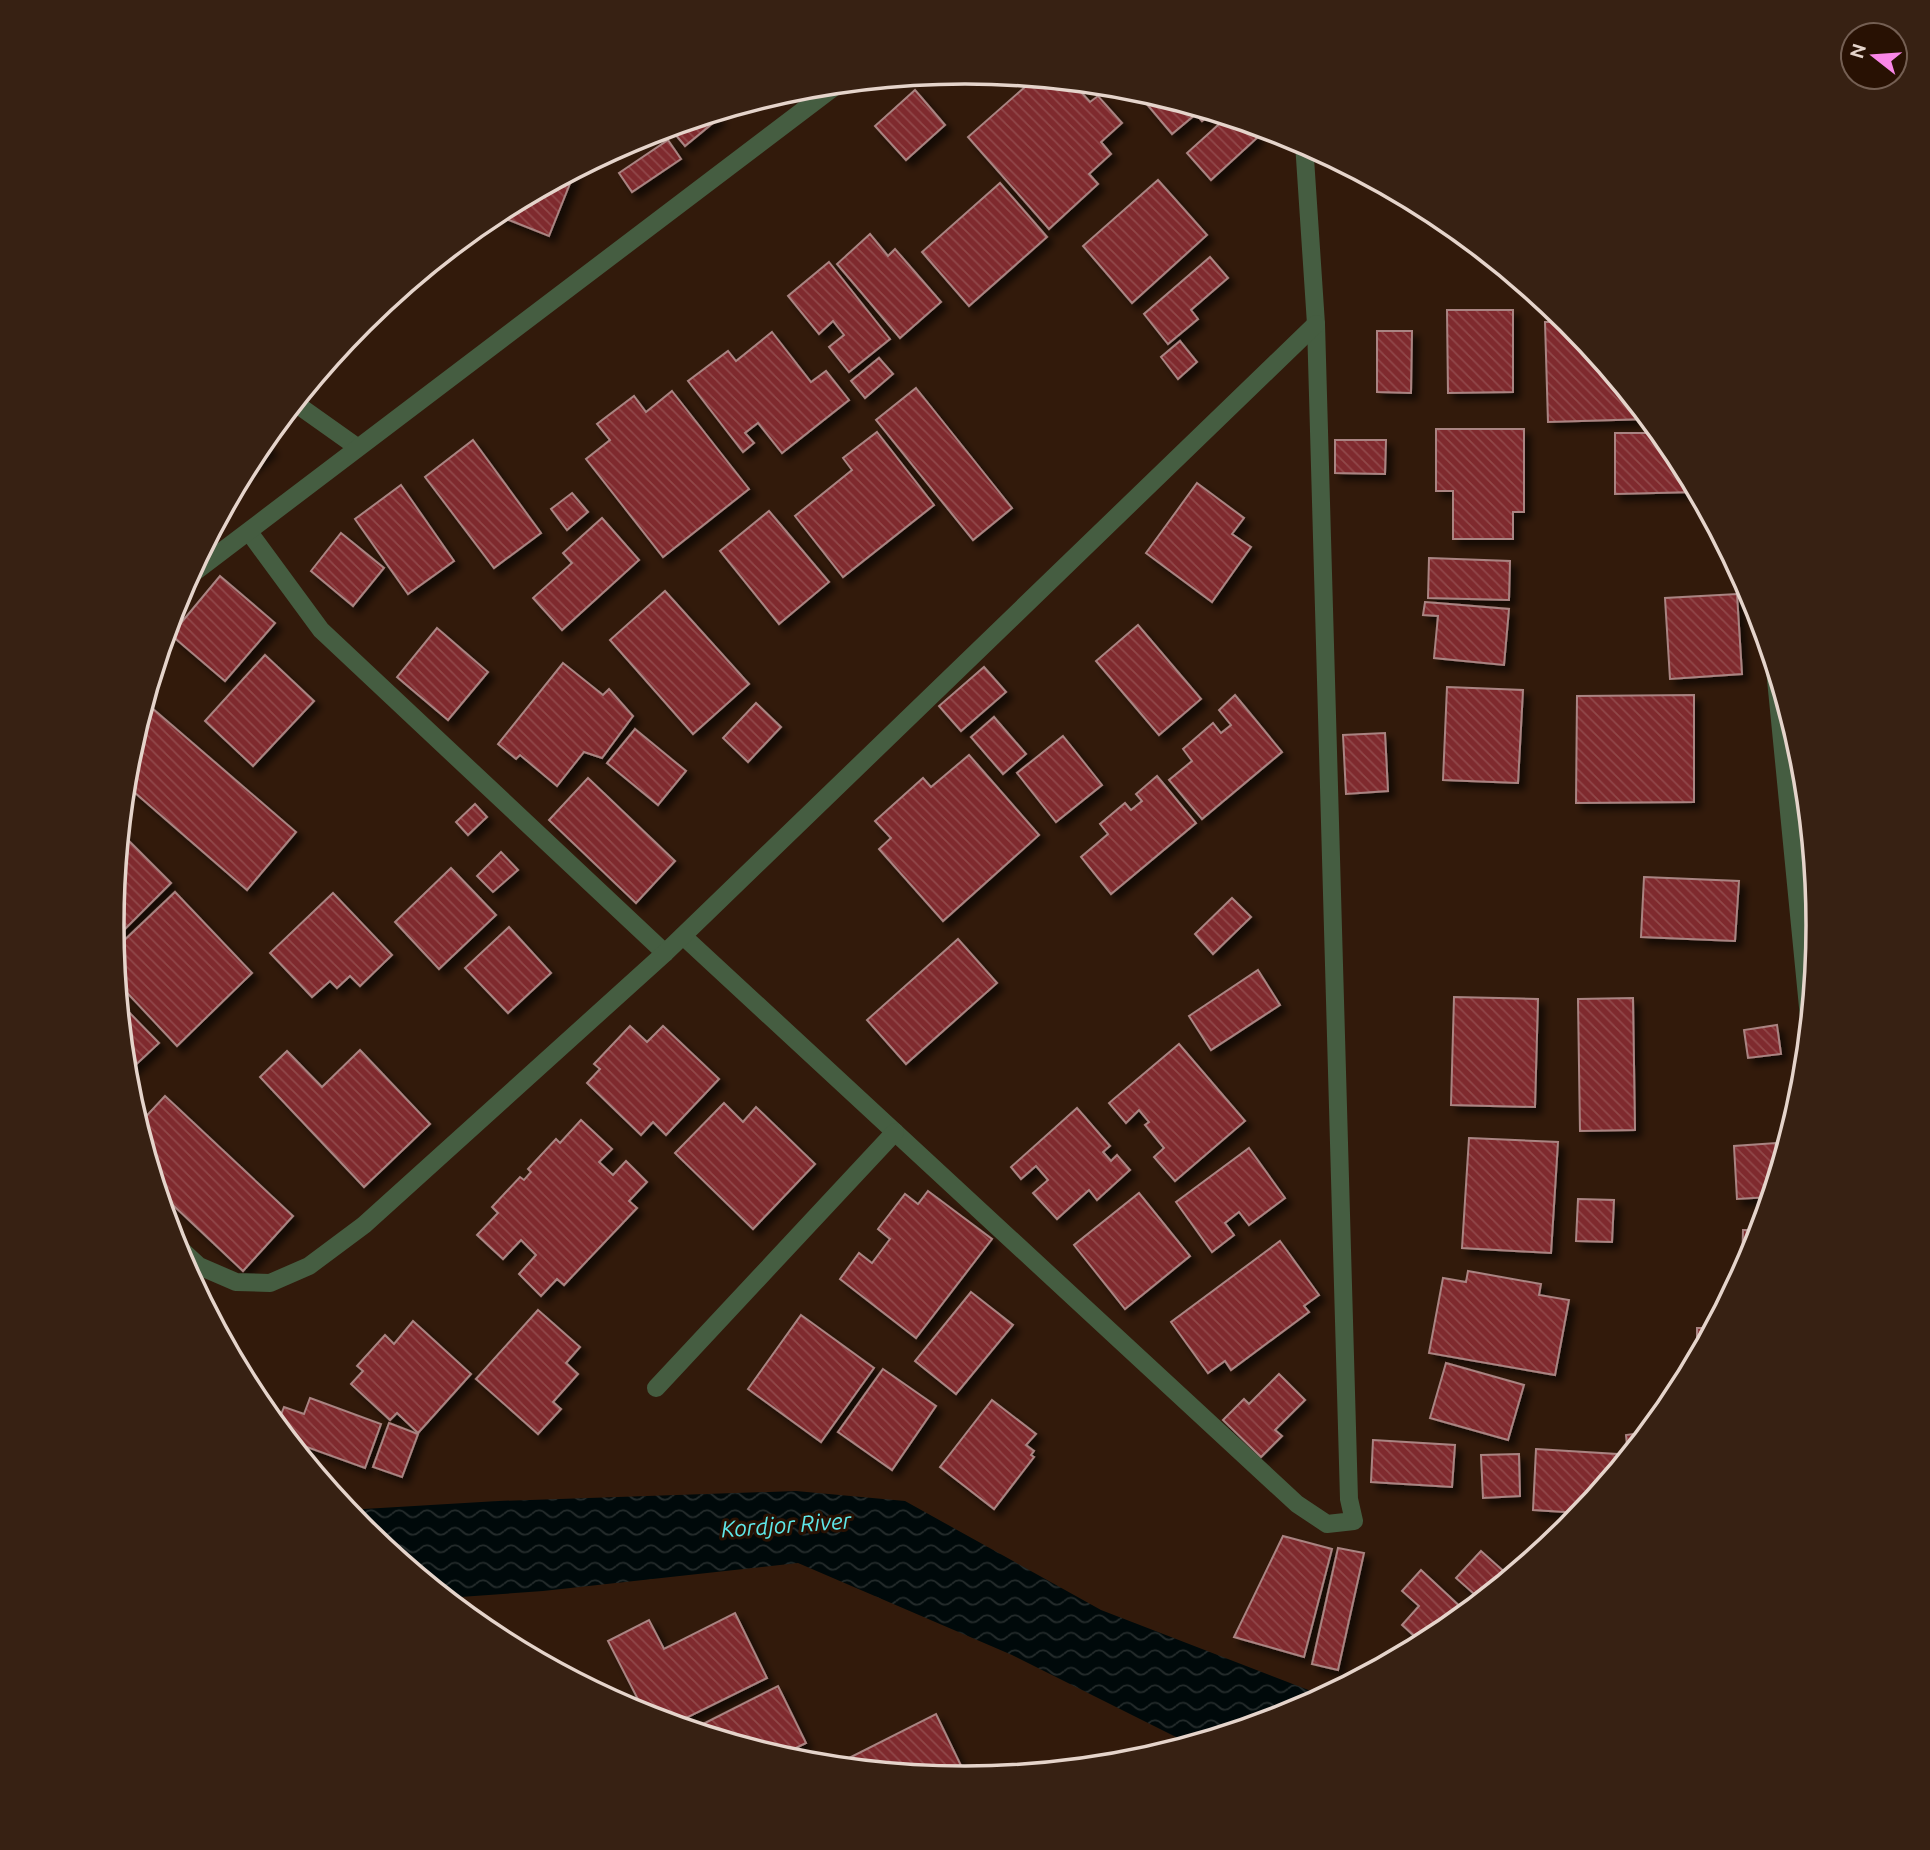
<svg xmlns="http://www.w3.org/2000/svg" width="1930" height="1850" font-family="Ubuntu,sans-serif">
  <style>
    .water { fill: url(#water-waves) }
    .building { fill: url(#building-back-hatch); stroke: #a98482; stroke-width: 2; filter: url(#shadow) }
    .lines { fill: none; stroke-linecap: round; stroke-linejoin: round }
    .minor { stroke: #455d41; stroke-width: 18 }
    .labels { text-anchor: middle; stroke-width: 6; stroke-linejoin: round; paint-order: stroke }
    .water-label { font-size: 23px; font-style: italic; fill: #5ee7e8; stroke: #281103 }
    .rim { fill: none; stroke: #e5d4cb; stroke-width: 3.5 }
  </style>
  <defs>
    <pattern id="water-waves" width="16" height="10" patternUnits="userSpaceOnUse" patternTransform="scale(1.75)"><rect width="16" height="10" fill="#00090a"/><path d="M0 5q4-4 8 0t8 0" fill="none" stroke="#252c2c"/></pattern>
    <pattern id="building-back-hatch" width="6" height="6" patternUnits="userSpaceOnUse" patternTransform="scale(1.75)"><rect width="6" height="6" fill="#7f2a2d"/><path d="M-1 5l2 2M0 0l6 6M5-1l2 2" fill="none" stroke="#91484a"/></pattern>
    <filter id="shadow"><feDropShadow dx="6" dy="6" stdDeviation="3.5" flood-color="#0009"/></filter>
  </defs>
  <rect width="100%" height="100%" fill="#321a0b"/>
  <path class="water" d="M796,1491L905,1501L1101,1610L1324,1696L1291,1713L1190,1744L1012,1655L798,1563L543,1591L446,1598L361,1528L347,1510L498,1501Z"/>
  <g class="building">
    <path d="M1034,79L1072,82L1090,102L1098,96L1122,123L1101,142L1111,154L1089,174L1098,184L1049,229L968,137Z"/>
    <path d="M1134,89L1212,113L1202,121L1196,114L1172,134Z"/>
    <path d="M915,90L945,125L906,160L875,126Z"/>
    <path d="M715,113L719,118L685,146L669,127Z"/>
    <path d="M1227,117L1246,123L1258,137L1211,180L1187,153Z"/>
    <path d="M668,140L681,159L632,192L619,173Z"/>
    <path d="M575,171L549,236L494,214Z"/>
    <path d="M1158,180L1207,235L1132,303L1083,246Z"/>
    <path d="M1000,183L1047,237L969,306L922,252Z"/>
    <path d="M870,234L888,256L895,249L941,302L900,338L837,264Z"/>
    <path d="M1210,257L1228,278L1191,310L1198,319L1168,344L1144,314Z"/>
    <path d="M829,262L890,339L849,372L829,347L844,335L833,321L819,334L788,296Z"/>
    <path d="M1447,310H1513V392L1448,393Z"/>
    <path d="M1545,322H1569L1648,419L1548,422Z"/>
    <path d="M1377,331H1412L1411,393L1377,392Z"/>
    <path d="M772,332L811,382L826,371L849,400L782,453L758,423L745,433L754,443L743,452L688,381L728,351L736,361Z"/>
    <path d="M1180,341L1197,362L1178,379L1161,357Z"/>
    <path d="M879,358L893,374L865,398L851,381Z"/>
    <path d="M916,388L1012,508L973,540L876,420Z"/>
    <path d="M672,391L749,489L663,557L586,459L610,440L597,424L634,396L646,412Z"/>
    <path d="M1436,429H1524V512H1513V539H1453V491H1436Z"/>
    <path d="M877,432L934,505L843,577L795,516L852,470L843,458Z"/>
    <path d="M1615,433H1659L1675,451L1696,492L1615,494Z"/>
    <path d="M473,440L541,533L494,568L425,477Z"/>
    <path d="M1335,440H1386L1385,474L1335,473Z"/>
    <path d="M264,441L271,449L242,475L256,451Z"/>
    <path d="M1197,483L1244,518L1232,534L1251,547L1212,602L1146,553Z"/>
    <path d="M401,485L454,561L408,594L355,519Z"/>
    <path d="M572,493L588,512L567,530L551,509Z"/>
    <path d="M769,511L829,582L779,624L720,551Z"/>
    <path d="M602,518L639,560L562,630L533,598L572,563L563,553Z"/>
    <path d="M341,533L384,568L353,606L311,571Z"/>
    <path d="M1429,558L1510,561L1509,600L1428,598Z"/>
    <path d="M220,576L275,623L225,681L171,635Z"/>
    <path d="M665,591L749,684L693,734L610,640Z"/>
    <path d="M1737,594L1742,674L1670,679L1665,598Z"/>
    <path d="M1425,602L1509,609L1504,665L1434,658L1438,616L1423,615Z"/>
    <path d="M1138,625L1201,699L1159,735L1096,661Z"/>
    <path d="M437,628L488,672L448,720L397,677Z"/>
    <path d="M265,655L314,701L253,766L205,721Z"/>
    <path d="M563,663L603,695L609,689L633,716L602,758L584,752L557,786L520,755L516,759L498,744Z"/>
    <path d="M984,667L1006,692L961,731L939,706Z"/>
    <path d="M1447,687L1523,690L1518,783L1443,780Z"/>
    <path d="M1235,695L1282,752L1202,819L1169,780L1192,761L1183,749L1213,723L1221,733L1231,725L1219,710Z"/>
    <path d="M1694,695V802L1576,803L1577,696Z"/>
    <path d="M145,702L296,832L247,890L126,785L128,758Z"/>
    <path d="M756,703L781,727L748,762L723,738Z"/>
    <path d="M994,717L1026,754L1003,774L971,737Z"/>
    <path d="M635,729L686,771L658,805L607,763Z"/>
    <path d="M1385,733L1388,791L1346,794L1343,735Z"/>
    <path d="M1063,736L1102,785L1056,822L1017,773Z"/>
    <path d="M969,755L1039,835L943,921L879,849L891,838L875,821L923,778L931,787Z"/>
    <path d="M1157,776L1196,823L1111,894L1081,857L1108,834L1100,824L1125,803L1131,810L1142,801L1136,794Z"/>
    <path d="M588,778L675,861L636,903L549,820Z"/>
    <path d="M475,804L487,817L468,835L456,822Z"/>
    <path d="M121,833L171,883L113,941L112,925Z"/>
    <path d="M501,852L518,870L493,892L477,876Z"/>
    <path d="M451,868L496,915L439,969L395,922Z"/>
    <path d="M1644,877L1739,881L1735,941L1641,937Z"/>
    <path d="M175,892L252,973L177,1046L117,982L114,950Z"/>
    <path d="M333,893L392,955L360,986L350,976L337,988L330,981L312,997L270,953Z"/>
    <path d="M1232,898L1251,917L1213,954L1195,934Z"/>
    <path d="M509,927L551,973L508,1013L465,968Z"/>
    <path d="M958,939L997,983L906,1064L867,1020Z"/>
    <path d="M1258,970L1280,1005L1211,1050L1189,1016Z"/>
    <path d="M1454,997L1538,999L1535,1107L1451,1105Z"/>
    <path d="M1633,998L1635,1130L1580,1131L1578,999Z"/>
    <path d="M119,1002L159,1043L126,1074Z"/>
    <path d="M1777,1025L1781,1054L1748,1058L1744,1030Z"/>
    <path d="M630,1026L647,1042L663,1026L719,1079L666,1135L653,1122L641,1135L587,1083L600,1069L594,1064Z"/>
    <path d="M1179,1044L1245,1121L1175,1181L1154,1157L1164,1148L1145,1125L1149,1122L1139,1110L1126,1123L1109,1103Z"/>
    <path d="M360,1050L430,1124L364,1187L260,1077L287,1051L322,1087Z"/>
    <path d="M165,1096L293,1216L243,1271L158,1191L138,1125Z"/>
    <path d="M724,1103L743,1122L756,1107L815,1164L753,1229L675,1153Z"/>
    <path d="M1077,1108L1110,1146L1103,1152L1111,1161L1117,1155L1130,1170L1097,1200L1089,1190L1057,1219L1033,1193L1048,1180L1036,1166L1021,1179L1011,1167Z"/>
    <path d="M581,1120L612,1149L599,1162L613,1175L626,1161L647,1182L629,1201L637,1208L564,1285L557,1279L541,1296L519,1274L536,1255L521,1240L503,1259L477,1235L498,1213L492,1207L520,1177L524,1180L531,1172L528,1169L556,1139L560,1143Z"/>
    <path d="M1469,1138L1558,1142L1551,1253L1462,1248Z"/>
    <path d="M1776,1143L1778,1170L1770,1197L1737,1199L1734,1146Z"/>
    <path d="M1249,1148L1285,1198L1249,1225L1239,1212L1225,1223L1234,1235L1212,1252L1176,1202Z"/>
    <path d="M928,1191L992,1239L916,1338L840,1279L859,1253L872,1263L890,1239L878,1229L905,1194L918,1204Z"/>
    <path d="M1139,1193L1190,1256L1125,1309L1074,1245Z"/>
    <path d="M1578,1199L1614,1200L1612,1242L1576,1241Z"/>
    <path d="M1743,1230H1760L1753,1252L1742,1272Z"/>
    <path d="M1280,1241L1319,1295L1304,1306L1309,1312L1231,1370L1225,1361L1208,1373L1171,1322Z"/>
    <path d="M1468,1271L1541,1284L1539,1295L1569,1300L1555,1375L1429,1353L1443,1278L1466,1282Z"/>
    <path d="M971,1292L1013,1325L956,1394L915,1361Z"/>
    <path d="M538,1310L580,1347L566,1363L578,1374L553,1402L561,1409L538,1434L476,1379Z"/>
    <path d="M801,1315L874,1368L821,1442L748,1389Z"/>
    <path d="M413,1321L471,1374L418,1433L397,1413L390,1420L351,1384L363,1371L357,1366L385,1335L394,1344Z"/>
    <path d="M1697,1328H1713L1697,1356Z"/>
    <path d="M1446,1363L1524,1385L1508,1440L1430,1418Z"/>
    <path d="M883,1369L936,1406L892,1470L838,1432Z"/>
    <path d="M1279,1374L1305,1400L1275,1430L1282,1436L1261,1457L1223,1420L1244,1399L1249,1404Z"/>
    <path d="M310,1398L381,1424L365,1468L290,1441L277,1425L284,1407L304,1414Z"/>
    <path d="M992,1400L1036,1434L1026,1445L1034,1451L1031,1455L1034,1457L994,1509L940,1467Z"/>
    <path d="M389,1423L418,1434L402,1477L373,1467Z"/>
    <path d="M1647,1432L1628,1455L1626,1435Z"/>
    <path d="M1373,1440L1455,1445L1452,1487L1371,1482Z"/>
    <path d="M1536,1449L1617,1454L1616,1470L1581,1513L1533,1510Z"/>
    <path d="M1519,1454L1520,1496L1483,1498L1481,1455Z"/>
    <path d="M1283,1536L1332,1549L1304,1657L1234,1637Z"/>
    <path d="M1338,1548L1364,1553L1338,1670L1312,1664Z"/>
    <path d="M1481,1551L1510,1577L1481,1600L1456,1578Z"/>
    <path d="M1421,1570L1466,1612L1439,1635L1422,1643L1402,1625L1419,1606L1402,1591Z"/>
    <path d="M735,1613L767,1678L674,1724L646,1715L608,1641L649,1620L664,1649Z"/>
    <path d="M778,1686L806,1743L780,1756L705,1734L701,1725Z"/>
    <path d="M936,1714L967,1778L851,1767L847,1759Z"/>
  </g>
  <g class="lines">
    <g class="minor">
      <path d="M295,403L357,447"/>
      <path d="M249,532L321,630L665,953"/>
      <path d="M188,577L838,84"/>
      <path d="M1775,669L1809,1017"/>
      <path d="M683,936L1297,1504L1327,1524L1354,1521L1349,1499L1316,324L1304,143"/>
      <path d="M174,1243L199,1266L236,1282L270,1283L309,1266L364,1225L665,953L1316,324"/>
      <path d="M656,1388L895,1132"/>
    </g>
  </g>
  <g class="labels">
    <g class="water-label">
      <text transform="translate(786 1525) rotate(-4)" y="8">Kordjor River</text>
    </g>
  </g>
  <path d="M0 0H1930V1850H0ZM124 925a841 841 0 1 1 1682 0a841 841 0 1 1-1682 0Z" fill="#372113" fill-rule="evenodd"/>
  <path class="rim" d="M124 925a841 841 0 1 1 1682 0a841 841 0 1 1-1682 0Z"/>
  <g transform="translate(1874 56) rotate(287)"><circle r="33" fill="#281103" stroke="#745f53" stroke-width="2"/>
  <path d="M0-5L12 26L0 18L-12 26Z" fill="#fa87e8"/>
  <text y="-10" font-size="19" font-weight="bold" text-anchor="middle" fill="#e5d4cb">N</text>
  </g>
</svg>
